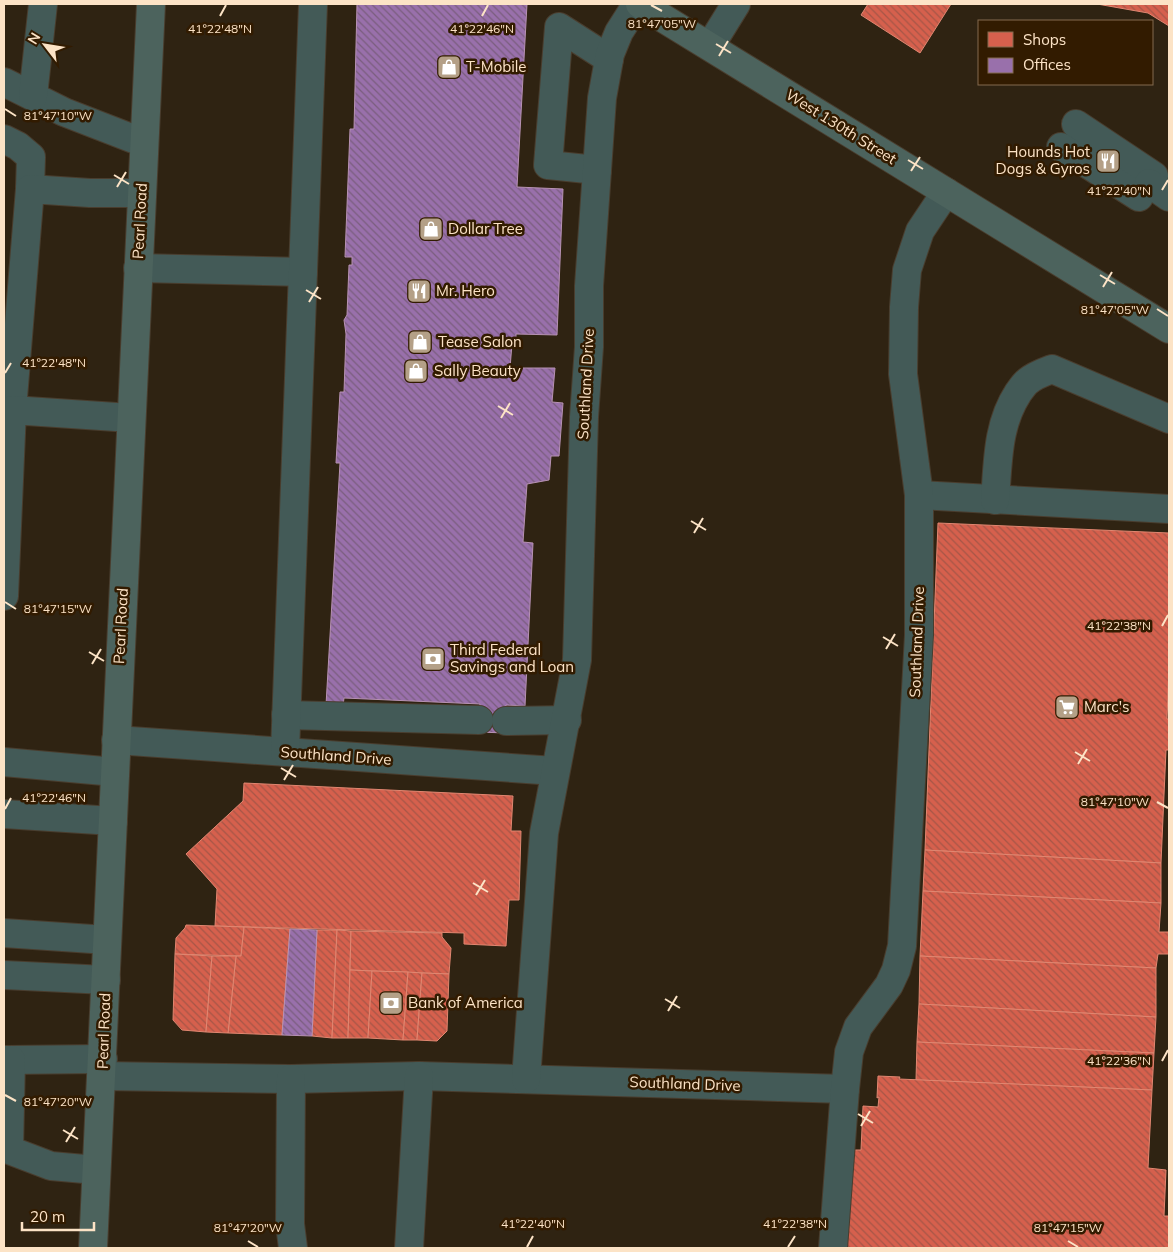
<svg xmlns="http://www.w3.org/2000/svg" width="1173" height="1252" font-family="Mulish,sans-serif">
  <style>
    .shops { fill: url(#shops-back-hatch); stroke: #e18771 }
    .offices { fill: url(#offices-back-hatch); stroke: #b792b3 }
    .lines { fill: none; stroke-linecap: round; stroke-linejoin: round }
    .minor-casing { stroke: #493d2e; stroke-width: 30 }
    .major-casing { stroke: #493d2e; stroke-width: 30 }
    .minor { stroke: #435a57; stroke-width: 28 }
    .major { stroke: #4c635d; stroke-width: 28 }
    .ticks { fill: none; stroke: #fce3c6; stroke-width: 2 }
    .labels { text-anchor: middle; stroke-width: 5; stroke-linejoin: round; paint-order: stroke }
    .poi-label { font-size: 15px; fill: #fce3c6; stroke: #321b00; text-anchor: start }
    .street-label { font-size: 15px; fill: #fce3c6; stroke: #321b00 }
    .ticks-label { font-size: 12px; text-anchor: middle; fill: #fce3c6; stroke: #321b00; stroke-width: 5; stroke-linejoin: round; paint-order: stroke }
  </style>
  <defs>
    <pattern id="shops-back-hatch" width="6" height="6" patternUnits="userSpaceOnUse" patternTransform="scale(1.25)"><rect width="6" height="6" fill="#d6604d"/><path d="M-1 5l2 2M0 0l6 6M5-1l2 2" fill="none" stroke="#a65647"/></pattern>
    <pattern id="offices-back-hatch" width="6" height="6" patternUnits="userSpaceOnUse" patternTransform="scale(1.25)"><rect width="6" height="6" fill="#9970ab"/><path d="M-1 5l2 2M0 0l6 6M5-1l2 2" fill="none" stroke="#7a5e7e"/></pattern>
  </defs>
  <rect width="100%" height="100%" fill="#2f2312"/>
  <g class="shops">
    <path d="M868,4H951L920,53L861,15Z"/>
    <path d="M1097,4H1169V26L1148,13Z"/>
    <path d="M938,523L1169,533V665L1167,719H1169V750H1166L1161,863L925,850Z"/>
    <path d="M244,783L513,796L511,831H521L519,900H509L506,946L464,944V933L215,926L217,889L186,854L243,801Z"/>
    <path d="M925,850L1161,863V903L923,891Z"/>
    <path d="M923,891L1161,903L1159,932H1169V954H1158L1156,968L920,956Z"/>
    <path d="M186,925L244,927L241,956L175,954L176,938L185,928Z"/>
    <path d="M244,927L290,929L282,1035L228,1033L236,956H241Z"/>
    <path d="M317,930H337L332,1038L312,1036Z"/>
    <path d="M337,930L351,931L348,1038H332Z"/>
    <path d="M351,931L442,933V937L451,948L449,974L350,970Z"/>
    <path d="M175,954L212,956L206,1032L182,1030L173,1020Z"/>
    <path d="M212,956H236L228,1033L206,1032Z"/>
    <path d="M920,956L1156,968V1017L919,1004Z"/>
    <path d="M350,970L372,971L368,1038H348Z"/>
    <path d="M372,971L408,972L403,1040L368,1038Z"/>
    <path d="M408,972L422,973L417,1040H403Z"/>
    <path d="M422,973L449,974L447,1031L437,1041L417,1040Z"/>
    <path d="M919,1004L1156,1017L1154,1053L917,1042Z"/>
    <path d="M917,1042L1154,1053L1152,1090L916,1080Z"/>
    <path d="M878,1076L900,1077L899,1079L1152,1090L1148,1168L1166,1170L1164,1216H1169V1248H847L851,1150H861L863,1106L878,1107L879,1097L877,1098Z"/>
  </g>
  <g class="offices">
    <path d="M357,4H527L517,187L563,189L557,335L516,334V345L512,344L510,368H555L552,402L563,403L559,456H551L549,480L527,484L523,542L533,543L525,706L506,705V733L478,732L480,704L344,698L343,706L326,705L340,463H336L340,392H344L346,334L344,320L347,315L349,265H352V257H345L350,129H354Z"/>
    <path d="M290,929L317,930L312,1036L282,1035Z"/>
  </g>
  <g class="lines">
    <g class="minor-casing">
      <g id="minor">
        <path d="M710,46L736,4"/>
        <path d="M4,82L64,112L144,143"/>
        <path d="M33,96L43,4"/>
        <path d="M1076,124L1154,176"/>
        <path d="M4,139L18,146L31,157L30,189"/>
        <path d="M1061,147L1139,197"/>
        <path d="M597,170L548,165L559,27L609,59"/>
        <path d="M1149,183L1169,197"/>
        <path d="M138,268L303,272"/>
        <path d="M4,410H12L30,189L90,193H142"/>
        <path d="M919,495L1169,509"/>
        <path d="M995,500C998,463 997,425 1018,393C1021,389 1024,384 1028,381C1035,375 1044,372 1052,369L1169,419"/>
        <path d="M4,596L12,410L131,418"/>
        <path d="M286,715L479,720"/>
        <path d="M506,721L567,720"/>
        <path d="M116,740L555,771"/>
        <path d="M285,752L313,4"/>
        <path d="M4,762L115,772"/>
        <path d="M4,814L113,821"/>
        <path d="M4,933L107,940"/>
        <path d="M4,975L106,980"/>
        <path d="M4,1060L103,1059"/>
        <path d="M11,1060L9,1150L51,1166L96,1170"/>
        <path d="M102,1076L291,1079L419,1076L845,1089"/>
        <path d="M291,1079L290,1224L293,1248"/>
        <path d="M526,1079L544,833L577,660L584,417L589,347V286L602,98L610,54L619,32L637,4"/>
        <path d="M409,1248L419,1076"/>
        <path d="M833,1248L845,1089L849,1052L858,1027L889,985L896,970L902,946L919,635V495L903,374L904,307L907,270L920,231L946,192"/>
      </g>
    </g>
    <g class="major-casing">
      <g id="major">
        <path d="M640,4L1169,329"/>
        <path d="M93,1248L151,4"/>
      </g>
    </g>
    <use href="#minor" class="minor"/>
    <use href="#major" class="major"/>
  </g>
  <path class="ticks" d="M651,5L662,11M220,16L226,5M482,16L488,5M716,44L731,53M719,56L728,41M5,109L16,116M908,160L923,169M911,171L920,157M114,175L129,184M117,187L126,172M1162,190L1168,180M1100,275L1115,284M1103,287L1112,272M306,290L321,299M309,302L318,287M1157,309L1168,316M5,373L11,363M498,406L513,415M501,418L510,403M691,521L706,530M694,533L703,518M5,602L16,609M1162,626L1168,615M883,637L898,646M886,649L895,634M89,652L104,661M92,664L101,649M1075,752L1090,761M1078,764L1087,749M281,768L296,777M284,780L293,765M1157,802L1168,808M5,809L11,798M473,883L488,892M476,895L485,880M665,999L680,1008M668,1011L677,996M1162,1061L1168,1050M5,1095L16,1101M858,1114L873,1123M861,1126L870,1111M63,1130L78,1139M66,1142L75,1127M248,1241L258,1247M1068,1241L1078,1247M527,1247L533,1236M788,1247L795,1236"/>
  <defs>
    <g id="shop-square" transform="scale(1.25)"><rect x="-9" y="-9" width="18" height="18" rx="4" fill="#b4a087" stroke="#321b00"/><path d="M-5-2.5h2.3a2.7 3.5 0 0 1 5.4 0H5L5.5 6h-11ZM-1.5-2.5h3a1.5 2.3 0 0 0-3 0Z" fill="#fff"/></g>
    <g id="restaurant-square" transform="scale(1.25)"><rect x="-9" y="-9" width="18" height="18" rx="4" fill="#b4a087" stroke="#321b00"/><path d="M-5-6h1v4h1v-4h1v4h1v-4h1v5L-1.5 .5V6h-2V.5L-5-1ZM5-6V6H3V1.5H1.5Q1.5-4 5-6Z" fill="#fff"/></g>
    <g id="bank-square" transform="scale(1.25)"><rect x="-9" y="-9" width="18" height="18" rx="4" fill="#b4a087" stroke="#321b00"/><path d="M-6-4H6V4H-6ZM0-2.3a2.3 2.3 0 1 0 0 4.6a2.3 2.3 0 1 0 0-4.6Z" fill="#fff"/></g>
    <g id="supermarket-square" transform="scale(1.25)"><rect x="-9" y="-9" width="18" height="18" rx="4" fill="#b4a087" stroke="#321b00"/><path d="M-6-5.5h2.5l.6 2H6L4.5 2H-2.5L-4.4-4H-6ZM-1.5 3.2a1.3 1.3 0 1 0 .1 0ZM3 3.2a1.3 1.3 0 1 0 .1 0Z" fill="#fff"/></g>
  </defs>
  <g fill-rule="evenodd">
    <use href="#shop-square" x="449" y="67"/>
    <use href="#restaurant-square" x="1108" y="161"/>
    <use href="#shop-square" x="431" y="229"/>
    <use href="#restaurant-square" x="419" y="291"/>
    <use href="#shop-square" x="420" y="342"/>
    <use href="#shop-square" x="416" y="371"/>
    <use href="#bank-square" x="433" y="659"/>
    <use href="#supermarket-square" x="1067" y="707"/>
    <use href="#bank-square" x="391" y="1003"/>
  </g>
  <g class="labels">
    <g class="poi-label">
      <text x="466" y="72">T-Mobile</text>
      <text x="1090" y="157" text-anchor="end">Hounds Hot<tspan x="1090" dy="17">Dogs &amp; Gyros</tspan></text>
      <text x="448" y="234">Dollar Tree</text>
      <text x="436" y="296">Mr. Hero</text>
      <text x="438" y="347">Tease Salon</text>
      <text x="434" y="376">Sally Beauty</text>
      <text x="450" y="655">Third Federal<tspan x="450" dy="17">Savings and Loan</tspan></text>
      <text x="1084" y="712">Marc's</text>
      <text x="408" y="1008">Bank of America</text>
    </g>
    <g class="street-label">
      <text transform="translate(841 127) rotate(32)" y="5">West 130th Street</text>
      <text transform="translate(140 221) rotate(-87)" y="5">Pearl Road</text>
      <text transform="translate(586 384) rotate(-87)" y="5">Southland Drive</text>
      <text transform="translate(121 626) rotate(-87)" y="5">Pearl Road</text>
      <text transform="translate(917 642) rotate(-88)" y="5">Southland Drive</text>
      <text transform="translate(336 756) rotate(4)" y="5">Southland Drive</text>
      <text transform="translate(104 1031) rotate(-88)" y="5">Pearl Road</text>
      <text transform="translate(685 1084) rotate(2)" y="5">Southland Drive</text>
    </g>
  </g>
  <g class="ticks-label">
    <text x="662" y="28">81°47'05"W</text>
    <text x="220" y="33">41°22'48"N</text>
    <text x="482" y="33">41°22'46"N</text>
    <text x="58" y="120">81°47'10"W</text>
    <text x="1119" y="195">41°22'40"N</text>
    <text x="1115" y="314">81°47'05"W</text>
    <text x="54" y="367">41°22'48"N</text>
    <text x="58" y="613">81°47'15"W</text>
    <text x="1119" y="630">41°22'38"N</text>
    <text x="54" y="802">41°22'46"N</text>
    <text x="1115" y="806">81°47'10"W</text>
    <text x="1119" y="1065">41°22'36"N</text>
    <text x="58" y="1106">81°47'20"W</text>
    <text x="533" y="1228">41°22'40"N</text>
    <text x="795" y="1228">41°22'38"N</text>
    <text x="248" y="1232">81°47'20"W</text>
    <text x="1068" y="1232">81°47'15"W</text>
  </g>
  <rect width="1173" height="1252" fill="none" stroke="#fce3c6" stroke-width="10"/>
  <rect x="978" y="20" width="175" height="65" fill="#321b00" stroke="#836b4f"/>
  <rect x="988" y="32" width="25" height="15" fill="#d6604d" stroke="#836b4f"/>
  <text x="1023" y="45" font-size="15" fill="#fce3c6">Shops</text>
  <rect x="988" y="58" width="25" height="15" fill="#9970ab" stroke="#836b4f"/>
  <text x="1023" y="70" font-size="15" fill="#fce3c6">Offices</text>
  <g transform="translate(45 45) rotate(301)" stroke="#321b00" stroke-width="4" paint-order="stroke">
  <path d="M0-4L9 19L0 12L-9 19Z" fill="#fce3c6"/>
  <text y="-8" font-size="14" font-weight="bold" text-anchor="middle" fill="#fce3c6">N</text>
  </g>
  <path d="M22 1222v8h72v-8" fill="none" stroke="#fce3c6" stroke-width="2.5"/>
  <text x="30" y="1222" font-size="15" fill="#fce3c6" stroke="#321b00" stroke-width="4" paint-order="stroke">20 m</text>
</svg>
